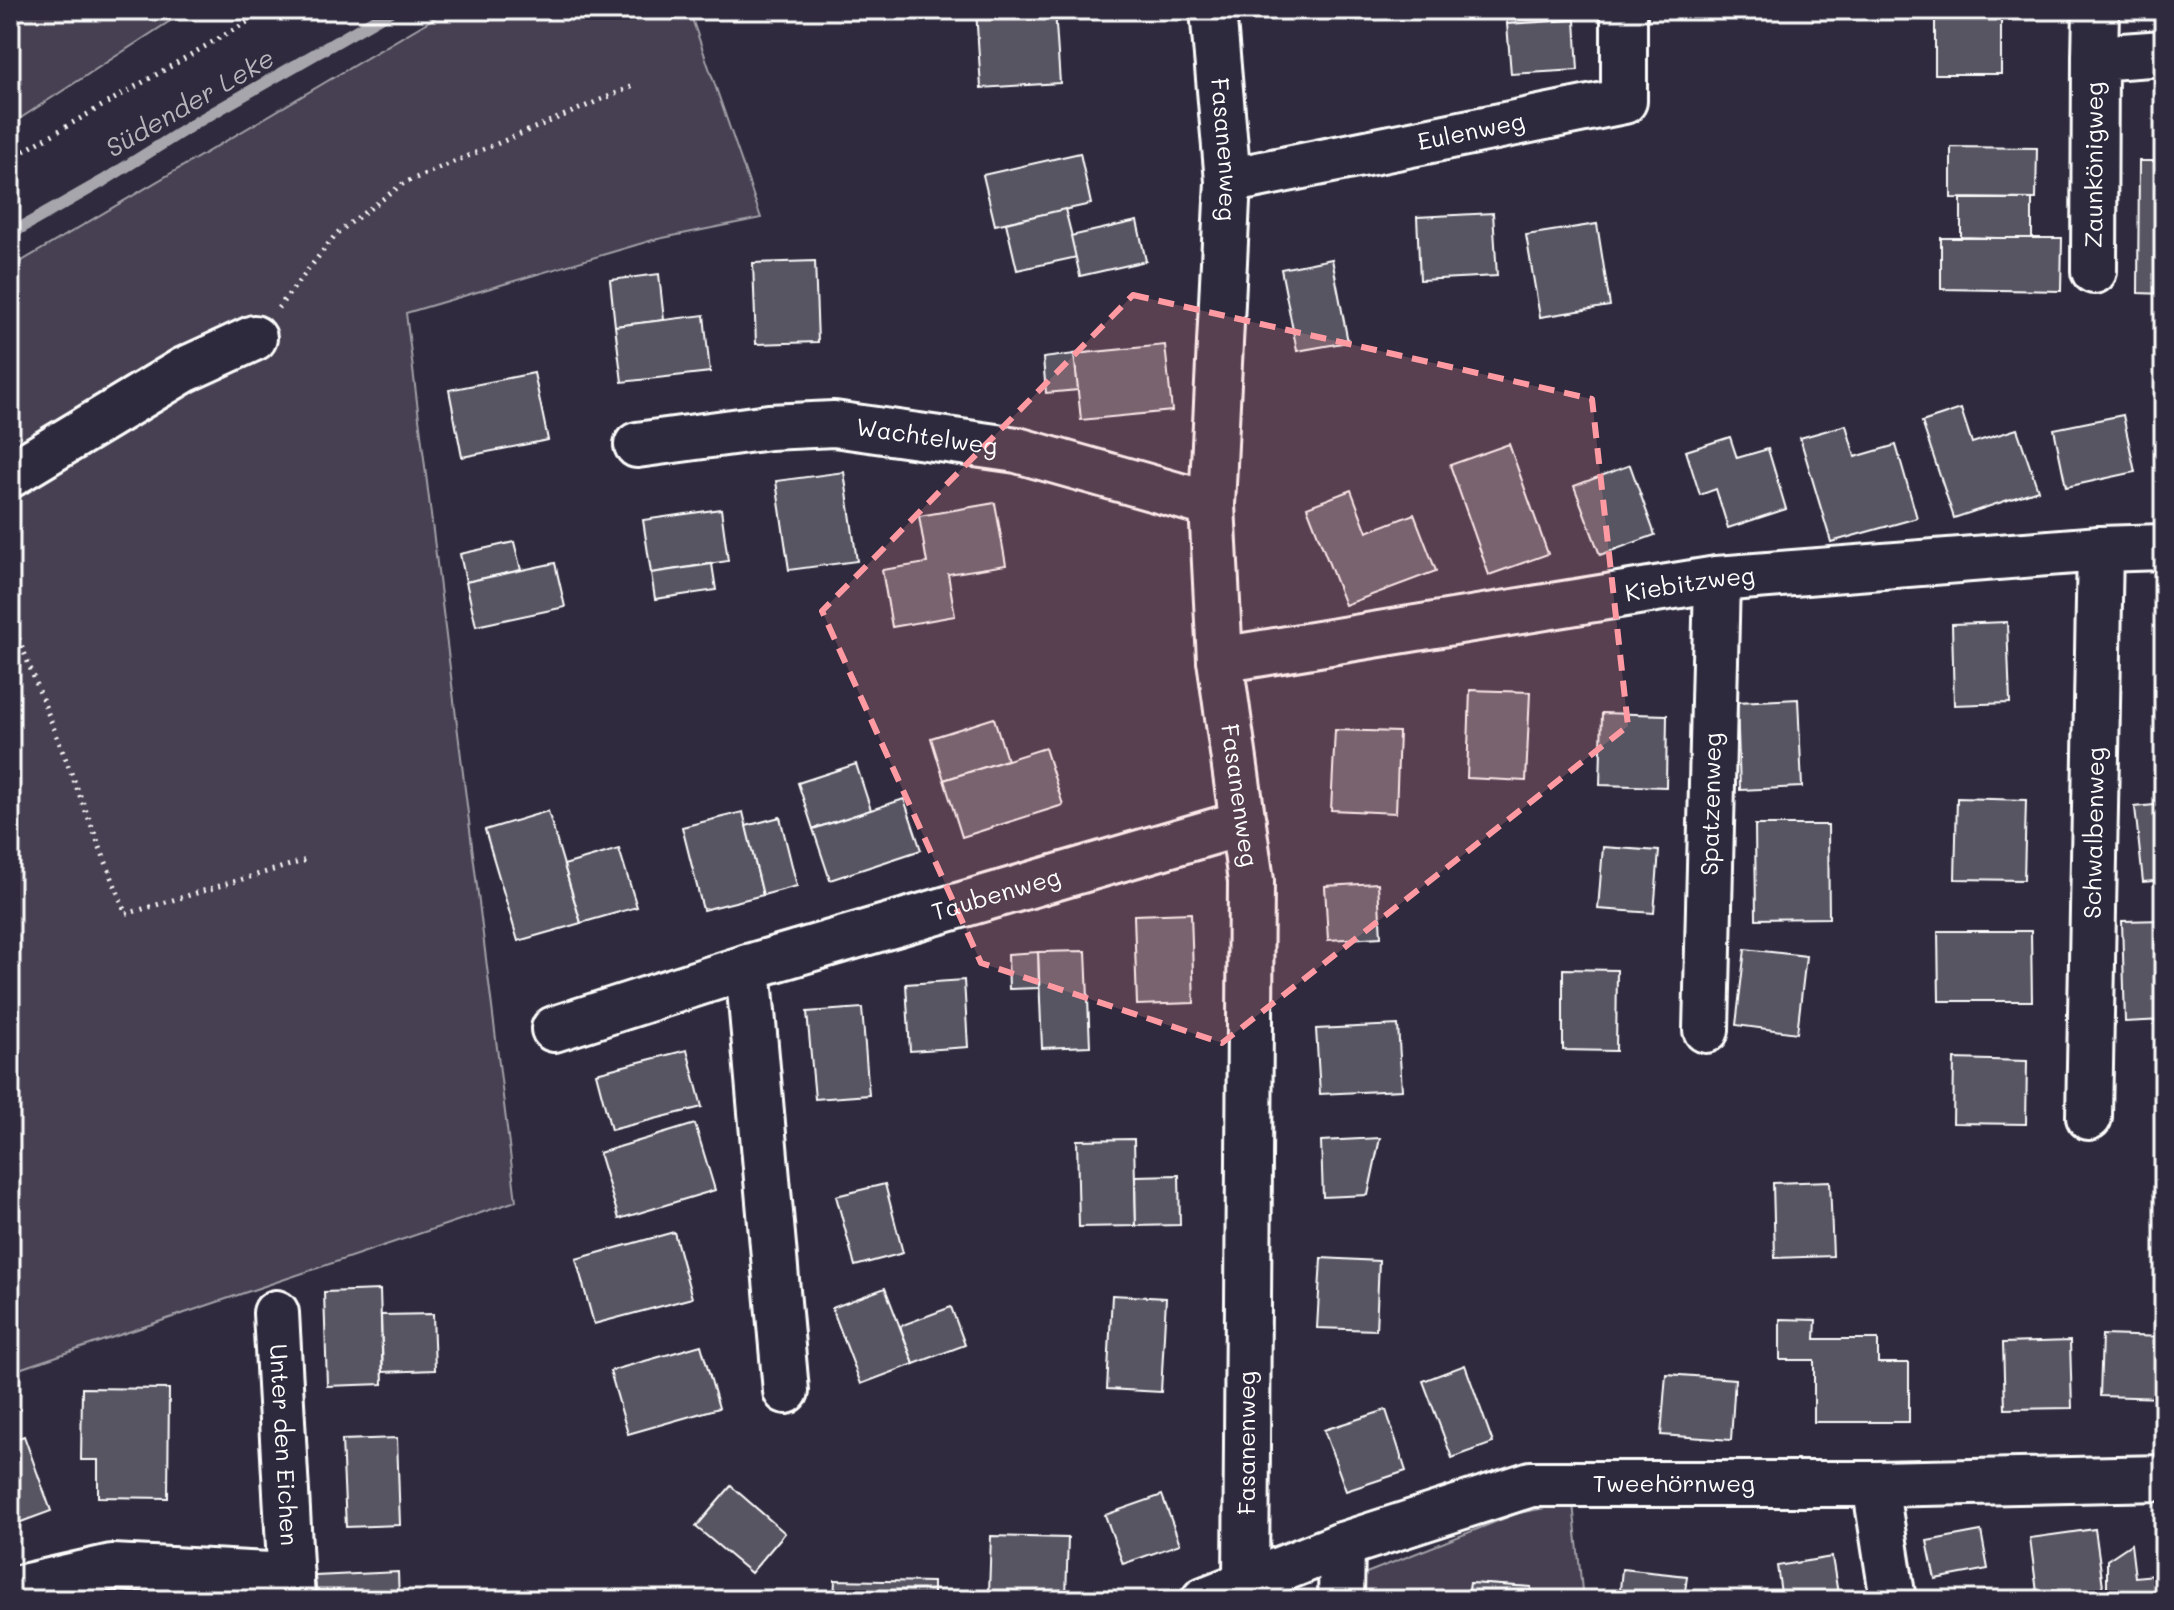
<svg xmlns="http://www.w3.org/2000/svg" width="2174" height="1610" font-family="Mali,sans-serif">
  <style>
    .green { fill: #464152; stroke: #a2a0a8; stroke-width: 2 }
    .lines { fill: none; stroke-linecap: round; stroke-linejoin: round }
    .stream { stroke: #a7a6ad; stroke-width: 12 }
    .building { fill: #595564; stroke: #fff; stroke-width: 2 }
    .minor-casing { stroke: #fff; stroke-width: 50 }
    .path { stroke: #fff; stroke-width: 5; stroke-dasharray: 2 6; stroke-linecap: butt }
    .minor { stroke: #2f2a3d; stroke-width: 44 }
    .marked { fill: #ff9aa2; fill-opacity: 0.2; stroke: #ff9aa2; stroke-width: 6; stroke-dasharray: 16 10; stroke-linejoin: round }
    .labels { text-anchor: middle; stroke-width: 8; stroke-linejoin: round; paint-order: stroke }
    .street-label { font-size: 24px; fill: #fff; stroke: #2f2a3d }
    .water-label { font-size: 26px; font-style: italic; fill: #b6b4bb; stroke: #2f2a3d }
  </style>
  <rect width="100%" height="100%" fill="#2f2a3d"/>
  <filter id="ink" filterUnits="userSpaceOnUse"><feTurbulence type="fractalNoise" baseFrequency=".0125" numOctaves="2"/><feDisplacementMap in="SourceGraphic" scale="16" xChannelSelector="R" yChannelSelector="G"/><feConvolveMatrix kernelMatrix="1 2 1 2 8 2 1 2 1" color-interpolation-filters="sRGB"/></filter>
  <g filter="url(#ink)">
    <g class="green">
      <path d="M10,10H187L10,125Z"/>
      <path d="M448,10H689L761,218L653,240L406,313L516,1201L10,1372V268Z"/>
      <path d="M1573,1503L1583,1600H1530V1587L1470,1583L1468,1600H1298L1518,1513Z"/>
    </g>
    <g class="lines">
      <path class="stream" d="M10,234L103,181L197,122L392,10"/>
    </g>
    <g class="building">
      <path d="M976,10H1055L1060,83L981,88Z"/>
      <path d="M1506,10H1574L1575,20L1507,24Z"/>
      <rect x="1935" y="10" width="66" height="64"/>
      <path d="M1575,20L1578,70L1511,74L1507,24Z"/>
      <path d="M1951,147L2037,148L2036,199L1951,198Z"/>
      <path d="M1080,153L1091,204L995,225L983,175Z"/>
      <path d="M2139,161H2164V294L2138,293Z"/>
      <path d="M1961,199H2032V239L1961,237Z"/>
      <path d="M1065,209L1077,257L1017,270L1006,223Z"/>
      <path d="M1493,213L1497,276L1420,280L1417,217Z"/>
      <path d="M1137,221L1146,261L1080,276L1071,236Z"/>
      <path d="M1597,224L1610,306L1540,317L1526,235Z"/>
      <path d="M1941,238H2062L2061,291L1941,289Z"/>
      <path d="M1332,259L1348,342L1297,351L1281,269Z"/>
      <path d="M815,261L818,342L756,344L753,263Z"/>
      <path d="M659,274L664,320L615,326L610,280Z"/>
      <path d="M704,315L710,372L622,382L615,326Z"/>
      <path d="M1165,345L1172,411L1081,420L1074,354Z"/>
      <path d="M1074,354L1078,390L1046,393L1043,358Z"/>
      <path d="M534,373L548,440L462,457L449,390Z"/>
      <path d="M1961,409L1972,443L2017,429L2038,490L1954,518L1922,422Z"/>
      <path d="M2123,415L2135,472L2066,487L2054,429Z"/>
      <path d="M1846,425L1855,457L1896,445L1917,518L1831,542L1800,438Z"/>
      <path d="M1730,437L1737,458L1768,449L1786,509L1728,528L1716,489L1700,495L1686,451Z"/>
      <path d="M1509,444L1548,554L1489,575L1450,465Z"/>
      <path d="M1630,465L1655,535L1600,555L1574,486Z"/>
      <path d="M844,472L857,561L789,570L776,481Z"/>
      <path d="M1351,490L1367,532L1414,514L1436,571L1345,605L1307,507Z"/>
      <path d="M995,503L1006,565L948,574L955,616L892,627L882,570L927,563L919,516Z"/>
      <path d="M721,509L728,561L651,573L643,520Z"/>
      <path d="M514,542L521,570L466,582L460,554Z"/>
      <path d="M555,563L565,607L476,626L466,582Z"/>
      <path d="M712,564L716,590L655,599L651,573Z"/>
      <path d="M2007,622L2010,703L1954,705L1952,624Z"/>
      <path d="M1470,690L1530,692L1526,781L1467,778Z"/>
      <path d="M1798,699L1802,787L1740,790L1737,702Z"/>
      <path d="M1602,713L1667,715L1666,787L1600,785Z"/>
      <path d="M994,718L1007,760L944,780L931,738Z"/>
      <path d="M1335,730L1399,732L1396,813L1331,810Z"/>
      <path d="M1045,748L1063,805L962,837L944,780Z"/>
      <path d="M856,764L871,810L813,829L798,783Z"/>
      <path d="M1957,798L2026,800L2024,880L1955,879Z"/>
      <path d="M904,799L921,850L830,880L813,829Z"/>
      <path d="M2164,804V880L2143,882L2135,807Z"/>
      <path d="M548,811L581,923L518,941L485,830Z"/>
      <path d="M743,812L763,895L703,910L682,827Z"/>
      <path d="M780,817L797,886L763,895L746,826Z"/>
      <path d="M1755,825H1828L1829,918L1756,919Z"/>
      <path d="M1603,847L1659,851L1654,913L1598,909Z"/>
      <path d="M619,849L637,907L581,923L564,865Z"/>
      <path d="M1378,883L1381,937L1328,940L1325,886Z"/>
      <path d="M1191,913L1194,1003L1137,1005L1134,915Z"/>
      <path d="M2164,920V1020L2125,1022L2122,921Z"/>
      <path d="M1938,931H2031L2032,1001H1939Z"/>
      <path d="M1745,949L1806,956L1797,1033L1736,1025Z"/>
      <path d="M1086,951L1090,1046L1042,1048L1038,952Z"/>
      <path d="M1038,952L1039,988L1009,989L1008,954Z"/>
      <path d="M1563,969L1617,970L1616,1051L1563,1050Z"/>
      <path d="M964,980L968,1047L910,1051L906,984Z"/>
      <path d="M862,1008L869,1095L815,1099L807,1012Z"/>
      <path d="M1398,1025L1402,1090L1320,1094L1316,1029Z"/>
      <path d="M2159,1048H2164V1134H2160Z"/>
      <path d="M687,1050L702,1107L611,1130L596,1073Z"/>
      <path d="M1954,1059L2027,1061L2026,1124L1953,1123Z"/>
      <path d="M695,1124L715,1190L619,1219L599,1153Z"/>
      <path d="M1380,1138L1368,1195L1323,1197L1321,1141Z"/>
      <path d="M1134,1139L1136,1226L1079,1227L1077,1140Z"/>
      <path d="M1179,1175L1180,1225L1136,1226L1135,1176Z"/>
      <path d="M1830,1181L1833,1256L1775,1258L1773,1183Z"/>
      <path d="M885,1184L903,1253L855,1266L836,1196Z"/>
      <path d="M674,1232L692,1298L594,1324L576,1259Z"/>
      <path d="M1321,1258L1379,1261L1376,1330L1317,1328Z"/>
      <path d="M885,1288L914,1364L861,1384L832,1308Z"/>
      <path d="M380,1290L383,1384L327,1386L324,1292Z"/>
      <path d="M1112,1295L1166,1298L1161,1392L1107,1389Z"/>
      <path d="M951,1307L965,1345L914,1364L900,1326Z"/>
      <path d="M433,1314L435,1370L383,1372L381,1315Z"/>
      <path d="M1780,1319L1816,1320L1815,1339H1878V1363H1909V1422H1814V1360H1780Z"/>
      <path d="M2102,1335L2164,1337V1398L2100,1396Z"/>
      <path d="M2070,1341L2072,1408L2005,1409L2003,1343Z"/>
      <path d="M701,1345L719,1408L628,1434L610,1371Z"/>
      <path d="M1465,1365L1493,1443L1452,1458L1423,1381Z"/>
      <path d="M1666,1374L1735,1379L1731,1440L1661,1435Z"/>
      <path d="M82,1388L169,1389L168,1498L98,1497V1460H81Z"/>
      <path d="M1386,1410L1406,1471L1346,1491L1324,1430Z"/>
      <path d="M24,1436L51,1511L10,1526V1441Z"/>
      <path d="M397,1438L400,1525L346,1527L342,1440Z"/>
      <path d="M731,1486L785,1533L751,1573L696,1527Z"/>
      <path d="M1162,1495L1180,1544L1123,1564L1105,1515Z"/>
      <path d="M2095,1529L2105,1600H2038L2030,1538Z"/>
      <path d="M1981,1531L1988,1569L1935,1579L1927,1541Z"/>
      <path d="M991,1536L1068,1538L1066,1596L989,1593Z"/>
      <path d="M2131,1544L2135,1577L2164,1574V1600H2107V1560Z"/>
      <path d="M1832,1557L1839,1600H1782L1777,1566Z"/>
      <path d="M1622,1569L1687,1576L1684,1600H1619Z"/>
      <path d="M398,1572L399,1600H317L315,1576Z"/>
      <path d="M835,1580L933,1582V1600H834Z"/>
      <path d="M1470,1583L1531,1587L1530,1600H1468Z"/>
    </g>
    <g class="lines">
      <g class="minor-casing">
        <g id="minor">
          <path id="s1" d="M1213,10L1228,181L1212,505L1220,660L1251,881L1246,1583"/>
          <path d="M2095,58L2096,10"/>
          <path id="s2" d="M1228,181L1624,101V10"/>
          <path id="s3" d="M2094,271L2095,58L2164,53"/>
          <path id="s4" d="M637,445L769,427L834,424L1017,450L1212,505"/>
          <path d="M10,475L184,370L254,338"/>
          <path id="s5" d="M1220,660L1717,579L2100,549L2164,547"/>
          <path d="M748,967L786,1391"/>
          <path id="s6" d="M554,1029L748,967L1243,823"/>
          <path id="s7" d="M1706,1030L1717,579"/>
          <path id="s8" d="M2089,1117L2100,549"/>
          <path id="s9" d="M276,1313L292,1600"/>
          <path d="M1875,1484L1893,1600"/>
          <path d="M10,1590L112,1567L291,1576"/>
          <path id="s10" d="M1204,1600L1342,1545L1531,1484H1875L2164,1478"/>
          <path d="M1341,1600L1342,1545"/>
        </g>
      </g>
      <g class="path">
        <path d="M10,159L268,10"/>
        <path d="M278,308L337,233L404,183L636,85"/>
        <path d="M10,616L126,914L310,859"/>
      </g>
      <use href="#minor" class="minor"/>
    </g>
  </g>
  <path class="marked" d="M1133,295L1592,399L1628,726L1222,1043L981,963L822,611Z"/>
  <g class="labels">
    <g class="street-label">
      <text dy="8" stroke="none"><textPath href="#s2" startOffset="248">Eulenweg</textPath></text>
      <text dy="8" stroke="none"><textPath href="#s1" startOffset="140">Fasanenweg</textPath></text>
      <text dy="8" stroke="none"><textPath href="#s3" startOffset="106">Zaunkönigweg</textPath></text>
      <text dy="8" stroke="none"><textPath href="#s4" startOffset="292">Wachtelweg</textPath></text>
      <text dy="8" stroke="none"><textPath href="#s5" startOffset="476">Kiebitzweg</textPath></text>
      <text dy="8" stroke="none"><textPath href="#s1" startOffset="788">Fasanenweg</textPath></text>
      <text dy="8" stroke="none"><textPath href="#s7" startOffset="226">Spatzenweg</textPath></text>
      <text dy="8" stroke="none"><textPath href="#s8" startOffset="284">Schwalbenweg</textPath></text>
      <text dy="8" stroke="none"><textPath href="#s6" startOffset="462">Taubenweg</textPath></text>
      <text transform="translate(1247 1443) rotate(-90)" y="8">Fasanenweg</text>
      <text dy="8" stroke="none"><textPath href="#s9" startOffset="132">Unter den Eichen</textPath></text>
      <text dy="8" stroke="none"><textPath href="#s10" startOffset="490">Tweehörnweg</textPath></text>
    </g>
    <g class="water-label">
      <text transform="translate(190 103) rotate(-30)" y="9">Südender Leke</text>
    </g>
  </g>
  <rect width="2174" height="1610" fill="none" stroke="#2f2a3d" stroke-width="40"/>
  <rect x="20" y="20" width="2134" height="1570" fill="none" stroke="#fff" stroke-width="3" filter="url(#ink)"/>
</svg>
